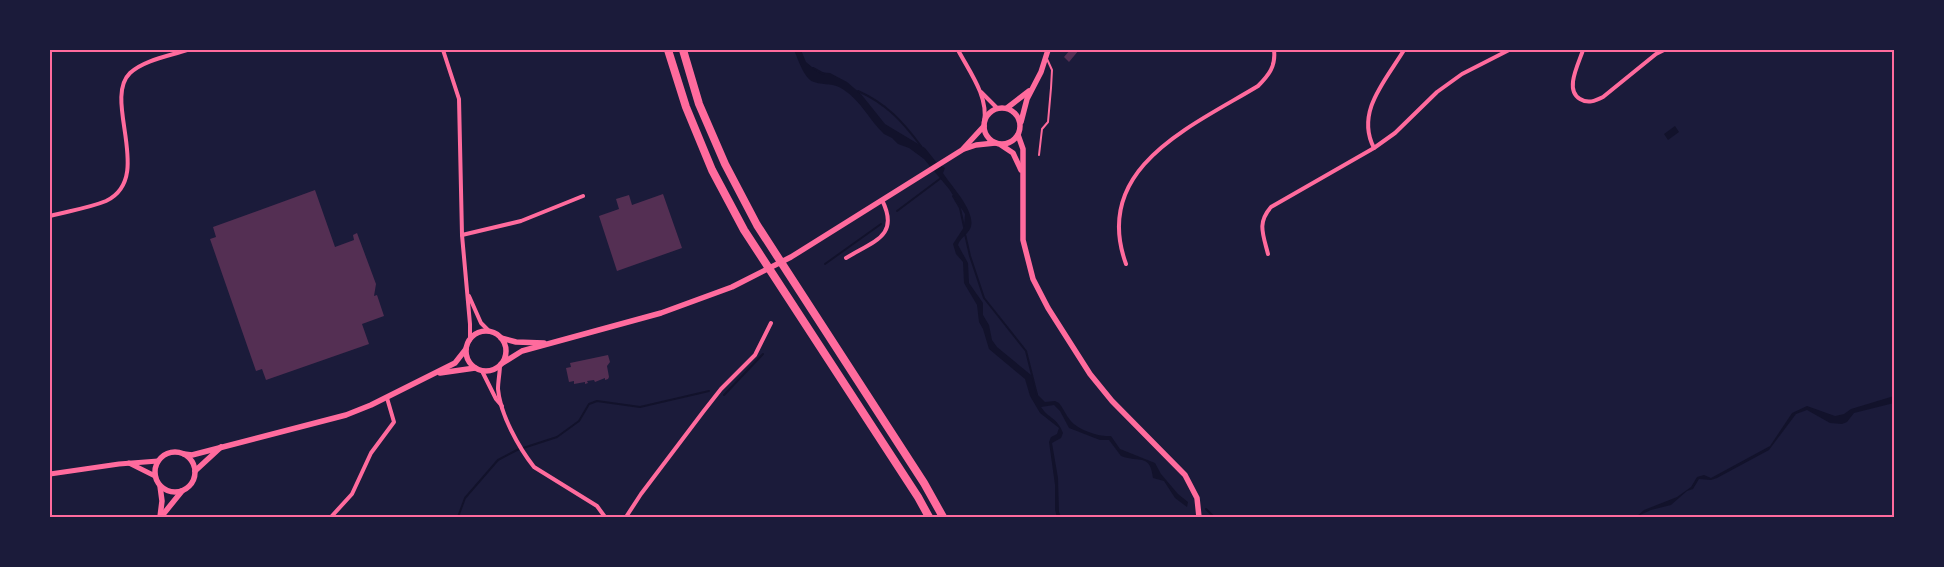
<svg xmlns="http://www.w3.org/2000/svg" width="1944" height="567" font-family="'Crimson Pro',serif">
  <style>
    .water { fill: #12122b }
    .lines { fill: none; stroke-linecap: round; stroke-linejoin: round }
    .stream { stroke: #12122b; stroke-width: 2 }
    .building { fill: #542f53 }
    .service { stroke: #ff6b9d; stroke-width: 2 }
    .minor { stroke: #ff6b9d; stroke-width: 4 }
    .tertiary { stroke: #ff6b9d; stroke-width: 5 }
    .secondary { stroke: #ff6b9d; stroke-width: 5.5 }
    .motorway { stroke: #ff6b9d; stroke-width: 8 }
    .neatline { fill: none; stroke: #ff6b9d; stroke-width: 2 }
  </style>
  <rect width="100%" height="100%" fill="#1b1b3a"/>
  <g class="water">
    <path d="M794,50H801L806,62L818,72L830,73L847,82L861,94L885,124L925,148L937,163L945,168L943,173C951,186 978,213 970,229C967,235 960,238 958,245L968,263L969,283L983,303V315L989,325L992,340L997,347L1031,375L1038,395L1045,402L1055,401L1059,403C1063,408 1066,415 1070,420C1078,430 1099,437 1111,436L1120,449L1155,463L1161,474L1178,494L1188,502L1187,507L1175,498L1164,481L1153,478C1150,453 1140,463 1121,456L1109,440H1100L1069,428L1060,411L1054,405L1041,407C1049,419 1057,417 1063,433L1061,438L1052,443L1058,478L1059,512L1061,517H1057L1055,510V485L1049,442L1051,437L1057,434L1059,428L1040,413L1030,396L1025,379L989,349L983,329L979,322L977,305L964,283L963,262L956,254L953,244L964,227L965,214L949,189L924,159L909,148L898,144L892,138L884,134C870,121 861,101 844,90C833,82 826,86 814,82C804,79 798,59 794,50Z"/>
    <path d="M1675,126L1679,132L1668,140L1664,134Z"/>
    <path d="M1894,396V403L1854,413L1847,422L1842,424L1830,423L1807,410L1796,414L1769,450L1717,478L1711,480L1699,479L1693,489L1687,491L1671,505L1651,510L1636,517L1644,510L1677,497L1691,487L1697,477L1704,475L1711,478L1770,446L1792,413L1807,406L1835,416L1844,414L1851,409Z"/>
  </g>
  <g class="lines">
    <g class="stream">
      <path d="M813,68L824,74"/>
      <path d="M858,91C887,104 902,121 921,146"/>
      <path d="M953,196L960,208L964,227"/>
      <path d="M897,211L941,178"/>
      <path d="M965,234L970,256L984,298L1026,351L1037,395"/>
      <path d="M825,264L881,224"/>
      <path d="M724,395L763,354"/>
      <path d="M1206,509L1214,517"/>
      <path d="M458,517L465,498L498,460L517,450L557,437L579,421L589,404L597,401L640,407L709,391"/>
    </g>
  </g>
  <g class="building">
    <path d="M1070,50H1079L1069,62L1064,57Z"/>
    <path d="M315,190L335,247L354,240L353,235L357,233L376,284L374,296L377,295L384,316L362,324L369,344L266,380L262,369L256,371L210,239L216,237L213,227Z"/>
    <path d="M663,194L682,248L617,271L599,216L619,209L616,199L629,195L632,205Z"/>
    <path d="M608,355L610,362L607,366L609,377L608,379L605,380V378L595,382L594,380L587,381L588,383L585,384V382L574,384V381L569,382L566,368L571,367L570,363Z"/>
  </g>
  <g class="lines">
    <path class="service" d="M1039,155L1042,129L1048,122L1051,88L1052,70L1047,59"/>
    <g class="minor">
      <path d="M443,50L459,99L462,235L470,324V340"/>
      <path d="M958,50C969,71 989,97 984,122"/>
      <path d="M1583,50C1579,63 1564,90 1580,99C1588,104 1595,101 1603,97L1656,54L1664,50"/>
      <path d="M981,92L997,108"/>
      <path d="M1374,148C1355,112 1386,80 1404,50"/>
      <path d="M50,216C68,211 89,208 106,201C155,178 102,100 130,73C144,60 169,56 187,50"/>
      <path d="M462,235L521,221L583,196"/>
      <path d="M1268,254C1263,234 1257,223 1271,207L1374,148L1395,133L1437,92L1462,74L1509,50"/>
      <path d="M846,258C874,241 900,236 882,200"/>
      <path d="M1126,264C1091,168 1192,126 1258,86C1269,75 1276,66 1274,50"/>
      <path d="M469,296L481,323L490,332"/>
      <path d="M500,365C500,372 498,381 498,389C500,414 519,448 534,467L597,506L605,517"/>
      <path d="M482,371L496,399L502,406"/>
      <path d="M331,517L352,494L371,453L394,422L387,398"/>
      <path d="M626,517L641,494L703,412L721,389L755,355L771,323"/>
    </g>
    <g class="tertiary">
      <path d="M129,463L155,476"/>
      <path d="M50,474L119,464L158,461"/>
    </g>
    <g class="secondary">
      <circle cx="1002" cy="126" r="18"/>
      <path d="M1007,108L1029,91"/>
      <path d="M1021,122L1027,99L1041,72L1048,50"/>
      <path d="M1018,135L1023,149V240L1033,279L1048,308L1090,374L1112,401L1185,475L1197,498L1199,517"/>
      <path d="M1001,145L1013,153L1021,170"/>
      <path d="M964,149L976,145L995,143"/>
      <circle cx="486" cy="351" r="20"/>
      <path d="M501,338L516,342L544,343"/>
      <path d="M501,364L522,351L661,313L732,287L791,257L962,150L984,126"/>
      <path d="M440,373L475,368"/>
      <circle cx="175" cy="472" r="20"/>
      <path d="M184,454L192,455L346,415L371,405L455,363L466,349"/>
      <path d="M195,471L221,447"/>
      <path d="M160,517L162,501L160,486"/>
      <path d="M161,517L182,491"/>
    </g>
    <g class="motorway">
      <path d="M668,50L686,107L712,170L744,230L918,497L929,517"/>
      <path d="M683,50L699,104L725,164L757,225L924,483L943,517"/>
    </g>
  </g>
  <rect width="1944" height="567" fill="none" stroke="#1b1b3a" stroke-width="102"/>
  <rect x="51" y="51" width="1842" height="465" class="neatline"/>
</svg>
